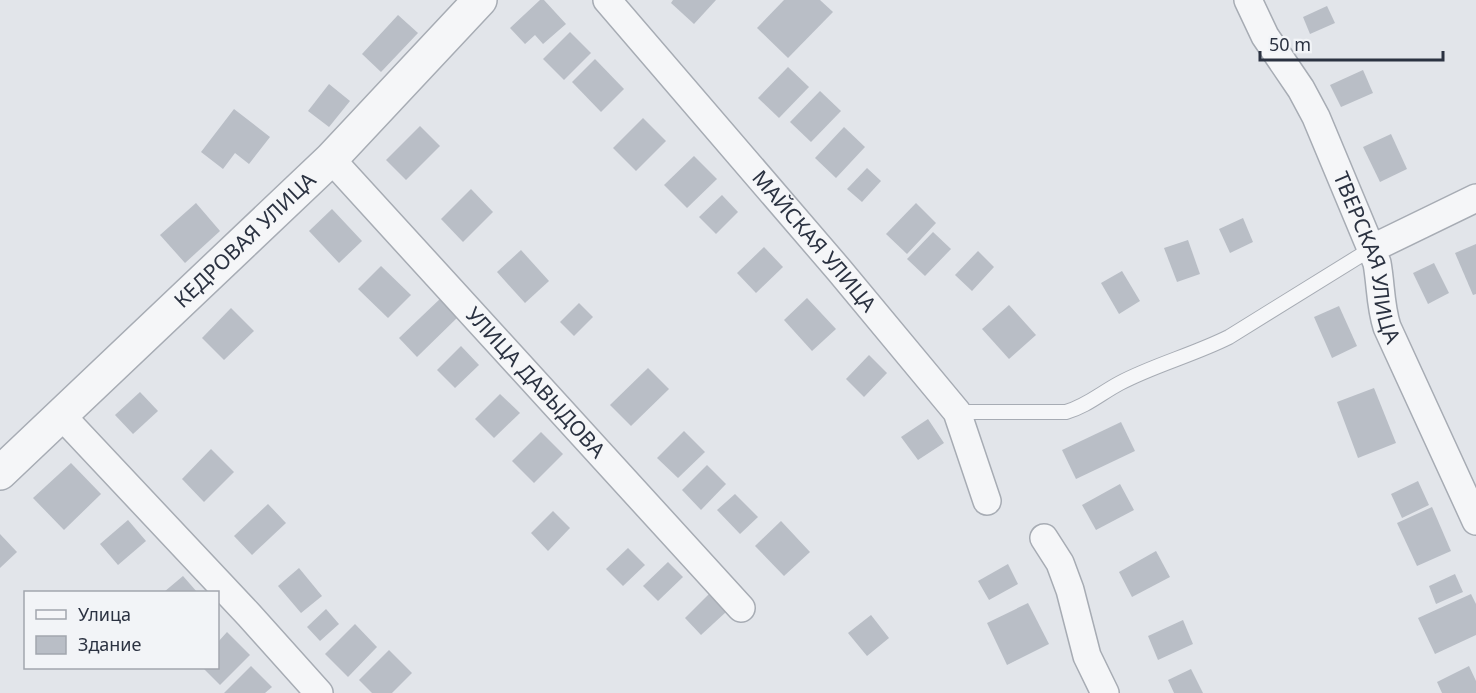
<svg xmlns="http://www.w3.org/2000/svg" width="1476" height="693" font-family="'Noto Sans',sans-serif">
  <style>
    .building { fill: #b9bec6 }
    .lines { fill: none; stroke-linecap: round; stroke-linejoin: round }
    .service-casing { stroke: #a7acb4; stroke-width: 16 }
    .minor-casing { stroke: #a7acb4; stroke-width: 30 }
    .tertiary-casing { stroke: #a7acb4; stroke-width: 36 }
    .service { stroke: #f5f6f8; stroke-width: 14 }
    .minor { stroke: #f5f6f8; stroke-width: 27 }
    .tertiary { stroke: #f5f6f8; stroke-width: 33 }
    .labels { text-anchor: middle; stroke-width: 6; stroke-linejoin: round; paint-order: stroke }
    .street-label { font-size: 21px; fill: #2b3241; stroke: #f2f4f7 }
  </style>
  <rect width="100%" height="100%" fill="#e2e5ea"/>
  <g class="building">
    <path d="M540,0H544L566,24L543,44L535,35L525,44L510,28Z"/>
    <path d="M673,0H716L694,24L671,3Z"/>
    <path d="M784,0H820L833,12L788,58L757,28Z"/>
    <path d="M1327,6L1335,23L1310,34L1303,17Z"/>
    <path d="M398,15L418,33L381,72L362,54Z"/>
    <path d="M570,32L591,53L564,80L543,59Z"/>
    <path d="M595,59L624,89L601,112L572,82Z"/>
    <path d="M788,67L809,87L779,118L758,98Z"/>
    <path d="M1363,70L1373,93L1341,107L1330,85Z"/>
    <path d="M329,84L350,101L329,127L308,111Z"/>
    <path d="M820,91L841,111L811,142L790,122Z"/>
    <path d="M234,109L270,137L249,164L235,153L223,169L201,152Z"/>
    <path d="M643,118L666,141L636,171L613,148Z"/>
    <path d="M420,126L440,146L406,180L386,160Z"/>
    <path d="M844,127L865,147L836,178L815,158Z"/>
    <path d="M1391,134L1407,169L1380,182L1363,147Z"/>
    <path d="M694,156L717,179L687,208L664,185Z"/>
    <path d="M867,168L881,181L862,202L847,189Z"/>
    <path d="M471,189L493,212L463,242L441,219Z"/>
    <path d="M722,195L738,212L716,234L699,217Z"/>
    <path d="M196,203L220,231L185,263L160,235Z"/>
    <path d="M916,203L936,223L907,254L886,234Z"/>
    <path d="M332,209L362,241L339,263L309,231Z"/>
    <path d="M1243,218L1253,242L1230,253L1219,229Z"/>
    <path d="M933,232L951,249L925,276L907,259Z"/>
    <path d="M1188,240L1200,274L1177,282L1164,248Z"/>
    <path d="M1476,244V294L1473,295L1455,253Z"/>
    <path d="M764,247L783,267L756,293L737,273Z"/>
    <path d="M521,250L549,281L525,303L497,272Z"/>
    <path d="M978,251L994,267L972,291L955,275Z"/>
    <path d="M1434,263L1449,293L1428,304L1413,273Z"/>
    <path d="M381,266L411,295L388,318L358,289Z"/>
    <path d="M1122,271L1140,301L1119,314L1101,283Z"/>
    <path d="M442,297L460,315L417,357L399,338Z"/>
    <path d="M807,298L836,329L812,351L784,320Z"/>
    <path d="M579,303L593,317L574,336L560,322Z"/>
    <path d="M1009,305L1036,335L1009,359L982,329Z"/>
    <path d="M1339,306L1357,346L1332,358L1314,317Z"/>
    <path d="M231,308L254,331L224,360L202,338Z"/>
    <path d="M461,346L479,365L455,388L437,370Z"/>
    <path d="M869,355L887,373L864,397L846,379Z"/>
    <path d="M648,368L669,389L631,426L610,405Z"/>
    <path d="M1374,388L1396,443L1358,458L1337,402Z"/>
    <path d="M140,392L158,411L133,434L115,415Z"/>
    <path d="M500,394L520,413L494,438L475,419Z"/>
    <path d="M928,419L944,443L918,460L901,437Z"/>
    <path d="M1121,422L1135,451L1076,479L1062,450Z"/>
    <path d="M684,431L705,452L678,478L657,458Z"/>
    <path d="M541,432L563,454L534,483L512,461Z"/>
    <path d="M211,449L234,472L204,502L182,479Z"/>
    <path d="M71,463L101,494L64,530L33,498Z"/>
    <path d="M707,465L726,484L701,510L682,490Z"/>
    <path d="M1418,481L1429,505L1402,518L1391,494Z"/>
    <path d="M1120,484L1134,510L1096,530L1082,505Z"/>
    <path d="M735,494L758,517L740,534L717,510Z"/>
    <path d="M268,504L286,523L252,555L234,536Z"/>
    <path d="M1432,507L1451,551L1417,566L1397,523Z"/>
    <path d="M553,511L570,528L548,551L531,533Z"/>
    <path d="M128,520L146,541L118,565L100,544Z"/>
    <path d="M781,521L810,552L784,576L755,546Z"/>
    <path d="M0,534L17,552L0,568Z"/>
    <path d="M628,548L645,565L623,586L606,569Z"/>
    <path d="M1156,551L1170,577L1132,597L1119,572Z"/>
    <path d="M668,562L683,577L658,601L643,586Z"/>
    <path d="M1008,564L1018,584L989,600L978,581Z"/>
    <path d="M299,568L322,596L301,613L278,586Z"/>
    <path d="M1455,574L1463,592L1436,604L1429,586Z"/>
    <path d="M183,576L197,592H164Z"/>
    <path d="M709,594L726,612L701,635L685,618Z"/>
    <path d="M1471,594L1476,604V635L1435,654L1418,618Z"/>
    <path d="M1028,603L1049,644L1007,665L987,623Z"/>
    <path d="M326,609L339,624L320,641L307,627Z"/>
    <path d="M871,615L889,638L867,656L848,633Z"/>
    <path d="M1183,620L1193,644L1158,660L1148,636Z"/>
    <path d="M355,624L377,647L348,677L325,654Z"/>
    <path d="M227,632L250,655L220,685L203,668H218V642Z"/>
    <path d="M389,650L412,673L392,693H372L359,680Z"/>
    <path d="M251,666L272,687L265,693H224Z"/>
    <path d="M1469,666L1476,681V693H1442L1437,682Z"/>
    <path d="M1191,669L1203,693H1174L1168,680Z"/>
  </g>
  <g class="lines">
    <g class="service-casing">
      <path id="service" d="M957,412H1066C1087,406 1101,393 1120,383C1154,365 1193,355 1229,337L1371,249"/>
    </g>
    <g class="minor-casing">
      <g id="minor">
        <path id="s1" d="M607,0L839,270L957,412L987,501"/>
        <path id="s2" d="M1248,0L1265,36L1301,89L1316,117L1377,263C1381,285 1380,305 1387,327L1476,521"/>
        <path id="s3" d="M331,159L741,608"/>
        <path d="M1371,249L1476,198"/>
        <path d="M61,415L249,615L319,693"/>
        <path d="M1044,538L1060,563L1070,590L1087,656L1105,693"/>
      </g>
    </g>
    <g class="tertiary-casing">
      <g id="tertiary">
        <path id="s4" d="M0,473L331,159L480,0"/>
      </g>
    </g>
    <use href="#service" class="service"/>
    <use href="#minor" class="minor"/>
    <use href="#tertiary" class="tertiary"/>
  </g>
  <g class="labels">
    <g class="street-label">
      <text dy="7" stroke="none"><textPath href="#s4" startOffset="338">КЕДРОВАЯ УЛИЦА</textPath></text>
      <text dy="7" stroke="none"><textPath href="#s1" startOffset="318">МАЙСКАЯ УЛИЦА</textPath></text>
      <text dy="7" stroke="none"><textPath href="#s2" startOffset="286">ТВЕРСКАЯ УЛИЦА</textPath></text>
      <text dy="7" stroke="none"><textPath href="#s3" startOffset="303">УЛИЦА ДАВЫДОВА</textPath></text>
    </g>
  </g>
  <rect x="24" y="591" width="195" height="78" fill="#f2f4f7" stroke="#a2a6ae" stroke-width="1.5"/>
  <rect x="36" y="610" width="30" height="9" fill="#f5f6f8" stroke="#a2a6ae" stroke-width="1.5"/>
  <text x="78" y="621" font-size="18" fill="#2b3241">Улица</text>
  <rect x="36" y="636" width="30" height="18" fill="#b9bec6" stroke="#a2a6ae" stroke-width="1.5"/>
  <text x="78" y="651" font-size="18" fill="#2b3241">Здание</text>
  <path d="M1260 51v9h183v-9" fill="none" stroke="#2b3241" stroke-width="3"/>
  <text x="1269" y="51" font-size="18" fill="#2b3241" stroke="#f2f4f7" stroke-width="4.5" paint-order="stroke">50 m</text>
</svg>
